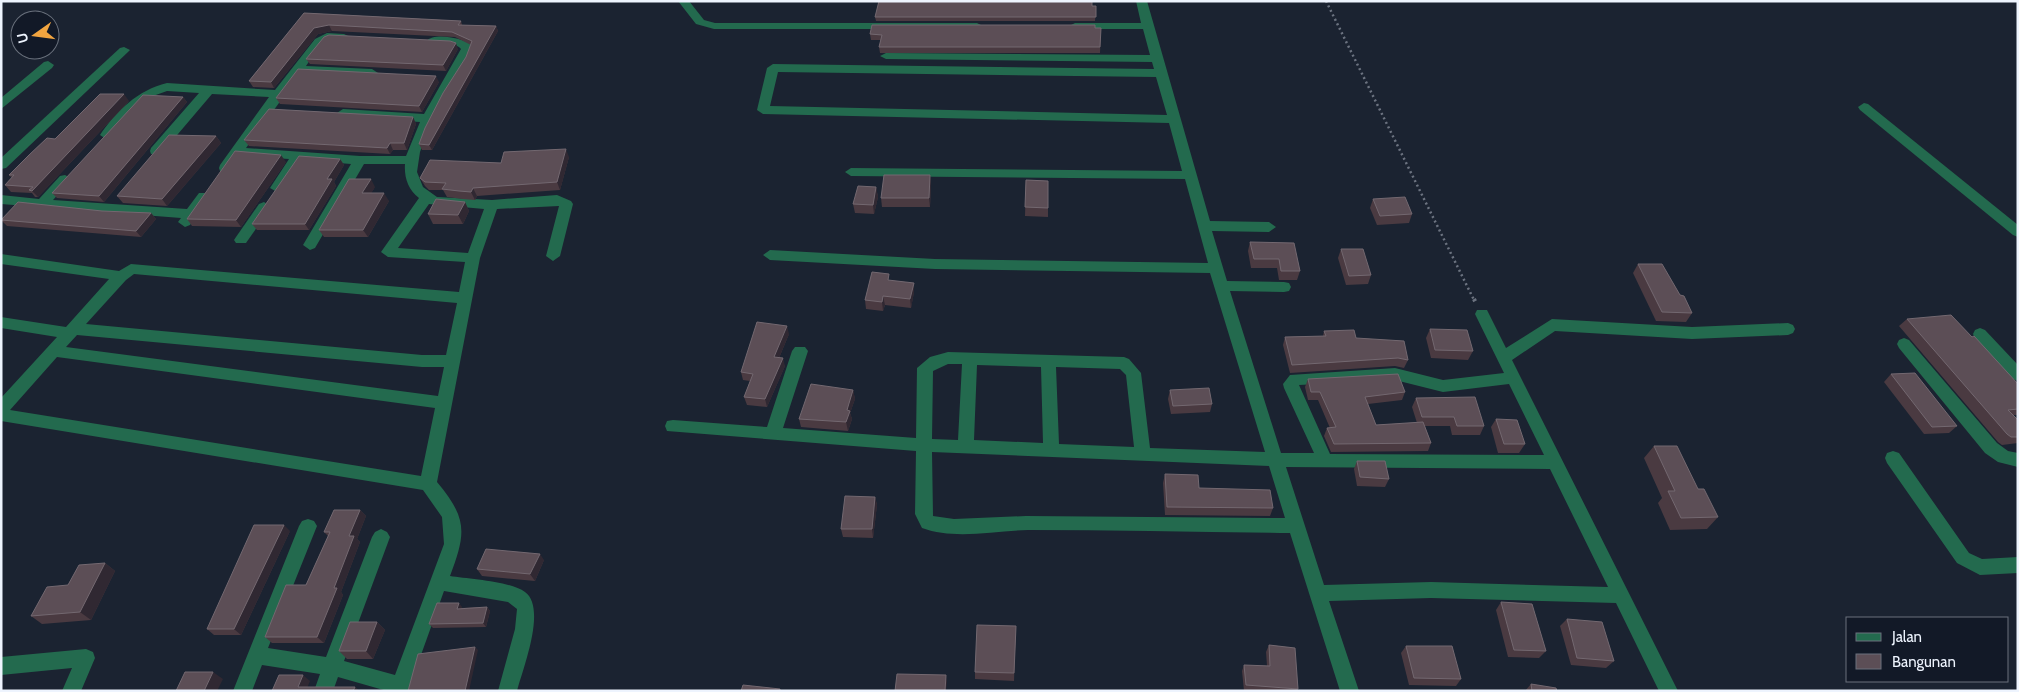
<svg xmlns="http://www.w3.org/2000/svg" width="2019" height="692" font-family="Cabin,sans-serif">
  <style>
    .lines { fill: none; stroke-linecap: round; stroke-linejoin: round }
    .path-far1 { stroke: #6c7380; stroke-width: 2.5; stroke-dasharray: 2 3; stroke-linecap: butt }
    .path { stroke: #6c7380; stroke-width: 4; stroke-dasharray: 2.5 4.5; stroke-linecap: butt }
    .minor { fill: #236a4e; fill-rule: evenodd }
    .wall { fill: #4a3a41 }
    .shaded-wall { fill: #302832 }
    .building { fill: #5c4e56; stroke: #736870 }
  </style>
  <rect width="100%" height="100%" fill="#1b2331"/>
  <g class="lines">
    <path class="path-far1" d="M1326,1L1474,300"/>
    <path class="path" d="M1474,299L1476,303"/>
    <g class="minor">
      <path d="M678,1H689L704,20L715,23H977L983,26L977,29H714L696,24Z"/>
      <path d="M1136,1H1147L1210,221L1269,222L1276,227L1269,232L1212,231L1227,281L1284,282L1289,283L1291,287L1289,291L1284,292L1230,291L1281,453H1314L1284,388L1283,384L1290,375L1395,368L1443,380L1504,373L1475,314L1477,310H1487L1506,348L1552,319L1692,327L1788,323L1793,325L1795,329L1793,333L1788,335L1692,339L1555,331L1512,360L1678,691H1659L1616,603L1431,598L1329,601L1359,691H1340L1290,533C1202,532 1115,530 1028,530C994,531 954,540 922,528L915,514L916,451L667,431L665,426L667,421L673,420L767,427L792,351L795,347H805L808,351L783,428L916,438L917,368L930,357L948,352L1124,357L1129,359L1141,373L1150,448L1265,452L1210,273L935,269L770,260L763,255L770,250L935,259L1208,263L1185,179L851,176L845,172L851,168L1182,171L1169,123L763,114L757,110L767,68L773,64L1154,69L1152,62L886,59L880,56L886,53L1150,55L1143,29H1075L1069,26L1075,23H1141ZM778,72L1156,77L1167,115L770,106ZM948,364H962L958,440L932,439L933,371ZM977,365L1041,367L1043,443L974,440ZM1056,367L1120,369L1126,375L1134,447L1059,444ZM1395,380L1443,392L1509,384L1544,455L1330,454L1299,385ZM932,452L1269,466L1285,518L1026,516L954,519L933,516ZM1286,467L1550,469L1608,587L1431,582L1324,585Z"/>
      <path d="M327,33L344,34L350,37C343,43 334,37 327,41C318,45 312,58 306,66L372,69L378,73L376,76L301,73L246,148L360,156H406L420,122L343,117L337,113L343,109L424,114L461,49C453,40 435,49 426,41C435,32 461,38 471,44L473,49L428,129L420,152L417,172L423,187L437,197L492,200L557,195L571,201L573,204L560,256L553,261L546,256L559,206L497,209L480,258L437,482C468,519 466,533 450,576C469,579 510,581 525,592C547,608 523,668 517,691H498L515,629L517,609L508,602L444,591L408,691H387L338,677L333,691H314L320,674L262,665L252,691H233L299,526L302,521L308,519L314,521L317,526L268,648L326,657L372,537L375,532L381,529L387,532L390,537L344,661L395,675L444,544L442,517L423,490L1,421V398L57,337L1,328V317L66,327L109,279L1,264V254L119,271L131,264L459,292L465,262L388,257L381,252L419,198C408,190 404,177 405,164H364L315,248L310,250L303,245L351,164L302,160L282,191L277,192L270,188L289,159L241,156L230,171H220L219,168L220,165L269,97L212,94L161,154H151L150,151L151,148L199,93L167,91L153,96L137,108L110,138L106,139L100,135C116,111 138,90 167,83L275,90L315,39ZM429,204L484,209L468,253L398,248ZM134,274L457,303L446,355H422L86,324L126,280ZM77,335L422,367H444L438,396L66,347ZM57,357L435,408L421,476L10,410Z"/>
      <path d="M124,47L130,50L128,52L6,168L1,169V158L120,48Z"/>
      <path d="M48,61L54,65L52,68L1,109V98L44,62Z"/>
      <path d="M1864,103L1868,104L2018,225V237L2013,235L1860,110L1858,107Z"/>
      <path d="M65,175L72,179L53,200L187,209L199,193H209L211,196L190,225L185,227L178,222L181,218L1,204V195L39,199L60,176Z"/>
      <path d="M264,202L271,207L269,210L246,243H236L234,240L236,237L259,204Z"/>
      <path d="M1980,328L1985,330L2018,365V381L2013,379L1975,338L1973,334L1975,330Z"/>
      <path d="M1904,338L1909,340L1997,443L2008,451L2018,453V467L1998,462L1985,453L1899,348L1897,344L1899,340Z"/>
      <path d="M1893,451L1899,453L1969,553L1982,559L2018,557V573L1980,575L1957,563L1887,463L1885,458L1887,453Z"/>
      <path d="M86,649L93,652L95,658L81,691H62L72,668L1,675V657Z"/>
    </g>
  </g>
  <g class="wall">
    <path d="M1092,6H1096L1095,21H876L875,17Z"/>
    <path d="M304,13L461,21L462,25L496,26L498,31L432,150H422L419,144L466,57L471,45L455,37L332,31L318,34L274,88L253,87L249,81Z"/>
    <path d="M1095,28H1101L1100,53H880L879,47L881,40H871L870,34Z"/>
    <path d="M458,49L446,71L310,64L306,59Z"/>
    <path d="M439,82L422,112L280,104L276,98Z"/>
    <path d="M183,97L187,102L104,202L57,198L52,193Z"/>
    <path d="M129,101L38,197H35L32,193L11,192L5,185L12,178L9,175L55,139Z"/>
    <path d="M413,117L416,124L407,150H393L390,154L249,146L244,140Z"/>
    <path d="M216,136L221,143L167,206L123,203L117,196Z"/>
    <path d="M569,157L560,190L477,196L475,200L463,199L447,197L443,190H429L425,186L420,178L501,163Z"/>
    <path d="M340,159L344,165L334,182L336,186L309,230H257L252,224Z"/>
    <path d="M286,162L241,227L192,226L187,219Z"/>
    <path d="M930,175L931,185L930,207H882L881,198Z"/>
    <path d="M1026,180L1048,181V217L1025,216Z"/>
    <path d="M375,187L371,193L389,201L368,237H324L319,230Z"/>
    <path d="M876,187L878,197L874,214L855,213L853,204Z"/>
    <path d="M1373,199L1412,214L1409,223L1377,225L1370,208Z"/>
    <path d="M465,202L469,211L463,224H433L428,214Z"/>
    <path d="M102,211L151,213L156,219L141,237L7,226L1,220Z"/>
    <path d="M1250,242L1300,271L1297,280H1279L1277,268H1251L1248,251Z"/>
    <path d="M1341,249L1371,275L1368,284L1346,285L1338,258Z"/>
    <path d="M1638,264L1680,295L1692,313L1686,322L1656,321L1633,273Z"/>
    <path d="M890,281L914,292L911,308L885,305L883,311L866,309L865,300Z"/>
    <path d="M1907,319L2018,384V415H2013L2018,420V443L2002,445L1998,442L1899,326Z"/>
    <path d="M1430,329L1473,351L1468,360L1431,358L1426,338Z"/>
    <path d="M1324,331L1356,338L1408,360L1404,368L1395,366L1290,373L1283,345L1285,337L1323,336Z"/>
    <path d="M789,334L779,358L785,366L767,407L747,405L744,397L750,381L743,380L741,372Z"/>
    <path d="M1891,374L1957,426L1949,433L1924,434L1884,382Z"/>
    <path d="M1308,379L1405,392L1402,400L1368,404L1376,425L1417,423L1412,407L1416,398L1484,426L1480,435H1452L1450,426H1425L1431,443L1428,451L1331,452L1324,436L1327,428H1330L1318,400H1308L1305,387Z"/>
    <path d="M853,390L855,399L850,413L852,419L848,431L801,427L799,419Z"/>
    <path d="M1170,390L1212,404L1210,412L1171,414L1168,399Z"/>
    <path d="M1496,419L1525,444L1519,453H1498L1491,427Z"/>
    <path d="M1654,446L1698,489L1718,517L1707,529L1670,530L1658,503L1662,498L1644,458Z"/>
    <path d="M1357,461L1389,479L1385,487L1357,486L1354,469Z"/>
    <path d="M1165,474L1199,488L1273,508L1270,516L1165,515L1163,483Z"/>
    <path d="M875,497L877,505L873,538L843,537L841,529Z"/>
    <path d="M360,510L366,516L357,539L360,542L341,592L343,595L324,643H272L265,637L306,585L328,536L324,532Z"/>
    <path d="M290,531L241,635H214L207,629Z"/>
    <path d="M544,560L535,581L482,576L477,569Z"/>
    <path d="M105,563L115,571L91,620L42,624L31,616Z"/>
    <path d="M1501,602L1546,651L1539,658L1508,657L1496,610Z"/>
    <path d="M462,607L461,608L487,607L490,611L486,627L433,628L429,624Z"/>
    <path d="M1567,619L1614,661L1606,668L1571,665L1560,626Z"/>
    <path d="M377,622L385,630L373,659H347L339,651Z"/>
    <path d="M1016,626L1014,681L975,679V672Z"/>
    <path d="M1269,645L1298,689L1297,691H1244L1242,671L1244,665L1267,666L1266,652Z"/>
    <path d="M1406,646L1461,679L1456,686L1409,685L1401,653Z"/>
    <path d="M1531,684L1557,691H1525Z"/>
  </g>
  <g class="shaded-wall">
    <path d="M329,25L332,31L318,34L274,88L271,82L314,28Z"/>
    <path d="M496,26L498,31L432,150L429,145Z"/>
    <path d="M456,43L458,49L446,71L443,65Z"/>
    <path d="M436,76L439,82L422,112L419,106Z"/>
    <path d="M124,94L129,101L38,197L32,191Z"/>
    <path d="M183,97L187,102L104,202L99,196Z"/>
    <path d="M413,117L416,124L407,150L404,143Z"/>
    <path d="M216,136L221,143L167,206L162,199Z"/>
    <path d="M390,143L393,150L390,154L387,148Z"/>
    <path d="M566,149L569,157L560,190L557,182Z"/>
    <path d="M281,155L286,162L241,227L236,220Z"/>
    <path d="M340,159L344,165L334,182L336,186L309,230L305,224L327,179Z"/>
    <path d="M930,175L931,185L930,207L929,198Z"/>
    <path d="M371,179L375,187L367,200L362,193Z"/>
    <path d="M876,187L878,197L874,214L873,205Z"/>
    <path d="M473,188L477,196L475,200L471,192Z"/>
    <path d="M384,193L389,201L368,237L363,230Z"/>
    <path d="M465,202L469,211L463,224L458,215Z"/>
    <path d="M151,213L156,219L141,237L136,231Z"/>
    <path d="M914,283V292L911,308L910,299Z"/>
    <path d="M883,296L885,305L883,311L882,302Z"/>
    <path d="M787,326L789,334L776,365L774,357Z"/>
    <path d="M783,358L785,366L767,407L765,399Z"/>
    <path d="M853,390L855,399L850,413L852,419L848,431L846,422L847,410Z"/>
    <path d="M875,497L877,505L873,538L872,529Z"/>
    <path d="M360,510L366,516L357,539L360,542L341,592L343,595L324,643L317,637L334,588L349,536Z"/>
    <path d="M284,525L290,531L241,635L234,629Z"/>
    <path d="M540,554L544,560L535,581L530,574Z"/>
    <path d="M105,563L115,571L91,620L80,612Z"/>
    <path d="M459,603L462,607L460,612L457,609Z"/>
    <path d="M487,607L490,611L486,627L483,623Z"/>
    <path d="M377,622L385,630L373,659L366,651Z"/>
    <path d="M475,647L478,650L469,691H465Z"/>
    <path d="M213,672L223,679L217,691H204Z"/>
    <path d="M303,675L310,681L306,691L298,687Z"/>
    <path d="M946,675L947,682L946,691H945Z"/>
    <path d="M355,687L360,691H353Z"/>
  </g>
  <g class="building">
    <path d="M879,1H1092V6H1096V17H875Z"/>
    <path d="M304,13L461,21L458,25L496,26L429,145L419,144L425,128L443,93L466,57L472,41L452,32L329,25L314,28L271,82L249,81Z"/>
    <path d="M872,25H1095V28H1101L1100,47H879L882,35L870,34Z"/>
    <path d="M329,35L450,41L456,43L443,65L306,59L324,37Z"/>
    <path d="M298,69L436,76L419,106L276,98Z"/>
    <path d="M100,94H124L32,191L29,190L33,187L5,185L14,175H9L29,155L47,138L55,139Z"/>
    <path d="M143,95L183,97L99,196L52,193Z"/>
    <path d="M269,109L413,117L404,143H390L387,148L244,140Z"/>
    <path d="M169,135L216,136L162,199L117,196Z"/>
    <path d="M566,149L557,182L473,188L471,192L459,191L442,189L446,183L425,182L420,178L430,160L501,163L504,152Z"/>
    <path d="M235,151L281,155L236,220L187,219Z"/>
    <path d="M299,156L340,159L327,179H332L305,224H252Z"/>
    <path d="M884,175H930L929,198H881Z"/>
    <path d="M349,179H371L362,193H384L363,230H319Z"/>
    <path d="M1026,180L1048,181V208L1025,207Z"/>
    <path d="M858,186L876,187L873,205L853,204Z"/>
    <path d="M1405,197L1412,214L1380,216L1373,199Z"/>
    <path d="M436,199L465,202L458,215L428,214Z"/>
    <path d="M18,202L102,211L151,213L136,231L1,220Z"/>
    <path d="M1250,242L1294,243L1300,271H1281L1279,259H1254Z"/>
    <path d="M1341,249H1363L1371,275L1349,276Z"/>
    <path d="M1638,264H1662L1680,295L1684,296L1692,313L1662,312Z"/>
    <path d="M872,272L889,274L888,280L914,283L910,299L883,296L882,302L865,300Z"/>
    <path d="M1951,315L1972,337L1974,336L2018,384V409L2008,410L2018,420V437H2011L2007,434L1907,319Z"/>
    <path d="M757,322L787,326L774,357L783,358L765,399L744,397L753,374L741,372Z"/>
    <path d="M1430,329L1467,330L1473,351L1435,350Z"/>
    <path d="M1354,330L1356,338L1404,341L1408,360L1398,358L1292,365L1285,337L1326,336L1324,331Z"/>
    <path d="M1915,373L1957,426L1932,427L1891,374Z"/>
    <path d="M1398,374L1405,392L1365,397L1376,425L1423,422L1431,443L1334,444L1327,428L1336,427L1320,392H1311L1308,379Z"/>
    <path d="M811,384L853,390L847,410L850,411L846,422L799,419Z"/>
    <path d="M1209,388L1212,404L1173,406L1170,390Z"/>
    <path d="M1475,397L1484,426H1457L1454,417H1422L1416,398Z"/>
    <path d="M1496,419L1517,420L1525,444H1504Z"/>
    <path d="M1654,446H1677L1698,489H1704L1718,517L1681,518L1668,491H1675Z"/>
    <path d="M1357,461H1385L1389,479L1360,477Z"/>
    <path d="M1165,474L1198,475L1199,488L1270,490L1273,508L1167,507Z"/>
    <path d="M845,496L875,497L872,529H841Z"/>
    <path d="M334,510H360L349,536H354L334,588H337L317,637H265L286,585H306L330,532H324Z"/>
    <path d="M254,525H284L234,629H207Z"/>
    <path d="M486,549L540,554L530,574L477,569Z"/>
    <path d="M105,563L80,612L31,616L47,587L68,585L79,565Z"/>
    <path d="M1501,602L1532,604L1546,651L1514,650Z"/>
    <path d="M437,603H459L457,609L487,607L483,623L429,624Z"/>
    <path d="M1567,619L1602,622L1614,661L1577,658Z"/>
    <path d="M350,622H377L366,651H339Z"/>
    <path d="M977,625L1016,626L1014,673L975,672Z"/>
    <path d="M1269,645L1295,648L1298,689L1246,685L1244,665L1270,666Z"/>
    <path d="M1406,646H1452L1461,679L1414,678Z"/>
    <path d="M475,647L465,691H408L418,654Z"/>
    <path d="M185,672H213L204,691H176Z"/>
    <path d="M897,674L946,675L945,691H895Z"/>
    <path d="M279,675H303L298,687H355L353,691H272Z"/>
    <path d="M1531,684L1556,688L1557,691H1532Z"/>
    <path d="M743,685L780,689V691H741Z"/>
  </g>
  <rect width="2019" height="692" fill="none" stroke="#eef4fe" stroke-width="5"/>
  <rect x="1846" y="617" width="162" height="65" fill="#121927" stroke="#6a717d"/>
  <rect x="1856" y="633" width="25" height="8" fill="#236a4e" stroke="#6a717d"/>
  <text x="1892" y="642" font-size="15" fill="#eef4fe">Jalan</text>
  <rect x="1856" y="654" width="25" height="15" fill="#5c4e56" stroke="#6a717d"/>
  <text x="1892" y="667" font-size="15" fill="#eef4fe">Bangunan</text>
  <g transform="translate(35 35) rotate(256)"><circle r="24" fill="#121927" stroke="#6a717d"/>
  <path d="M0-4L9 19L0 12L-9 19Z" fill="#f2a540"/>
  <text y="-8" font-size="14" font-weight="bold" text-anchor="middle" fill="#eef4fe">U</text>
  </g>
</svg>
